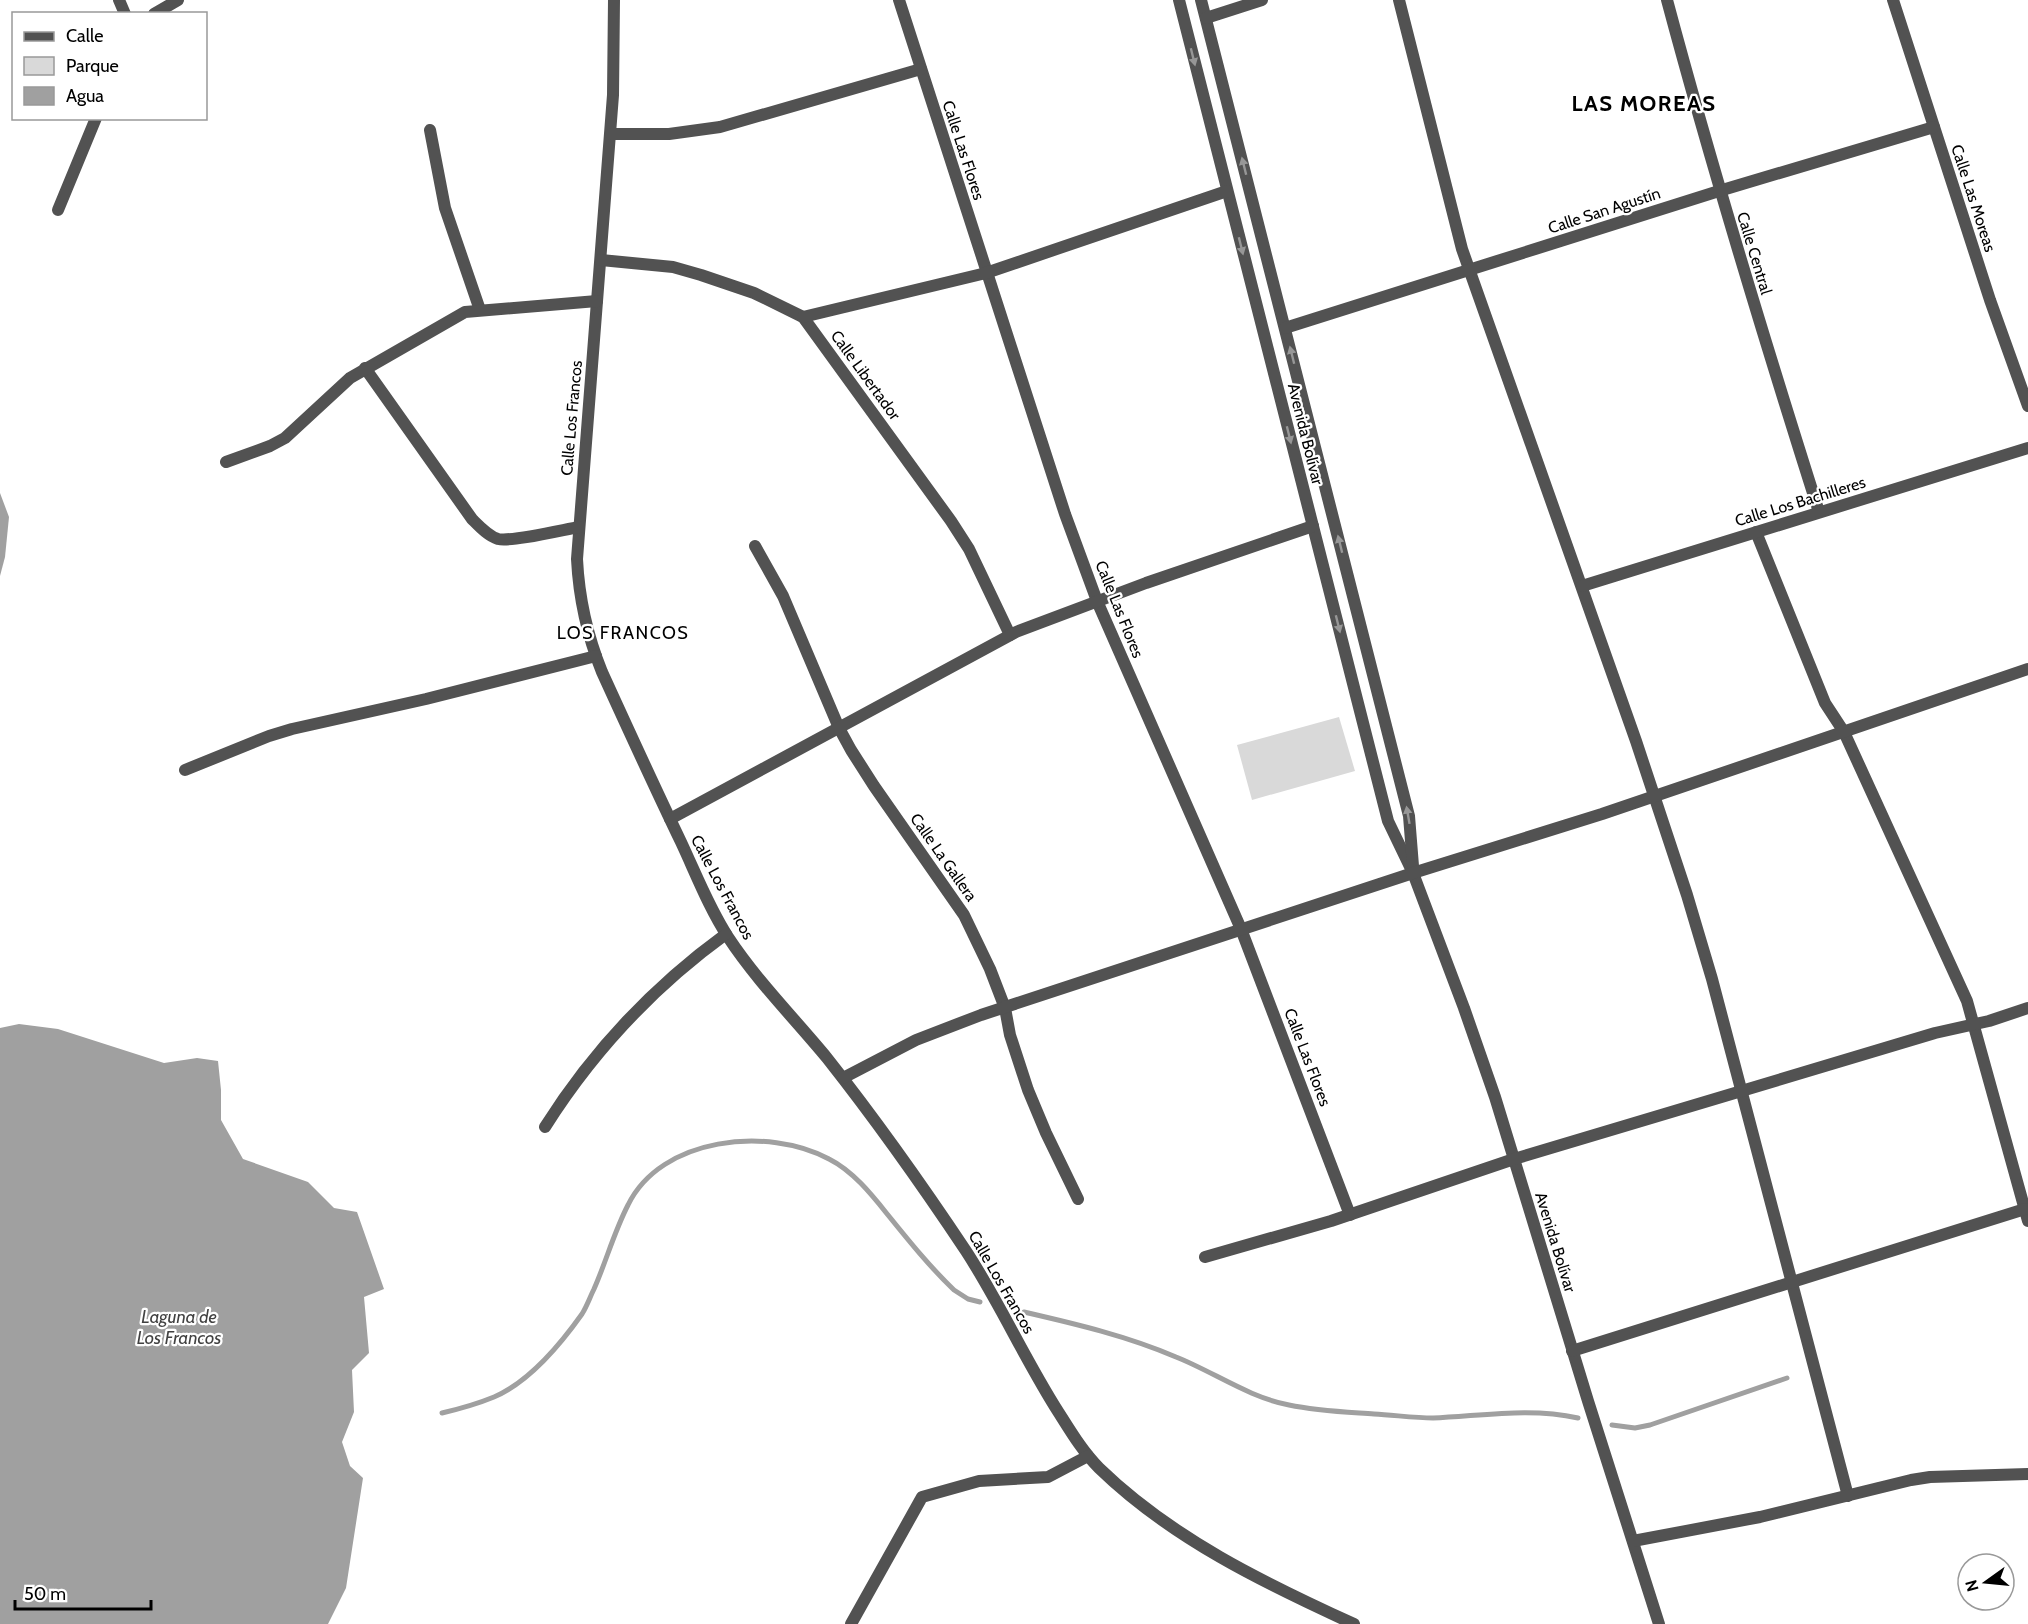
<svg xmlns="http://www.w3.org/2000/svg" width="2028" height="1624" font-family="Cabin,sans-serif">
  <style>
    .green { fill: #d9d9d9 }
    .water { fill: #a0a0a0 }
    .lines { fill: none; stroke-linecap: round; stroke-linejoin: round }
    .stream { stroke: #a0a0a0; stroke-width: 5 }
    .minor { stroke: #525252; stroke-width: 12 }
    .oneway { fill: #979797 }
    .labels { text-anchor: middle; stroke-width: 4.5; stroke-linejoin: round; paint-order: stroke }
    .street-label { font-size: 16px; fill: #000; stroke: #fff }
    .neighbourhood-label { font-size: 18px; letter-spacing: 1.5px; fill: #000; stroke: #fff }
    .water-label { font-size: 18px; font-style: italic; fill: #414141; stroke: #fff }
    .district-label { font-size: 22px; font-weight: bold; letter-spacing: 1.5px; fill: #000; stroke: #fff }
  </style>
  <rect width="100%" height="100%" fill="#fff"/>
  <path class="green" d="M1339,717L1355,771L1252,800L1237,745Z"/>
  <g class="water">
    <path d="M0,493L9,517L5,557L0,576Z"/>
    <path d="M19,1024L58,1029L164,1063L197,1058L218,1061L221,1090V1120L243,1159L308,1182L334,1208L357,1212L384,1289L364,1297L369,1353L352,1370L354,1412L342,1442L350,1466L363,1478L346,1588L328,1624H0V1028Z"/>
  </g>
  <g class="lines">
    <g class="stream">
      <path d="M1024,1312C1076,1324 1127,1336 1176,1357C1214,1372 1248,1397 1289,1405C1317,1411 1346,1412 1374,1414C1394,1415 1414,1418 1433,1418C1481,1416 1530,1407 1578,1418"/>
      <path d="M442,1413C459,1409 477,1404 494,1397C529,1382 560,1345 582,1314C587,1306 590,1297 594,1289C606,1262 614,1232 628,1205C661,1137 768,1126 829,1159C853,1171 872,1195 888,1215C909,1241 930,1267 954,1290L968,1299L980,1302"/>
      <path d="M1612,1425L1635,1428L1650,1425L1787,1378"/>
    </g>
    <g class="minor">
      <path d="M119,0L125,14"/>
      <path d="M614,0L613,95L577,559C579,600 587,635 602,672C628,729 654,786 681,842C696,874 709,908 728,937C757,981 794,1018 827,1058C876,1120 922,1185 966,1251C1000,1303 1025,1360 1059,1413C1071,1432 1083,1452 1099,1468C1171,1538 1264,1583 1354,1624"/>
      <path d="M899,0L1065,514L1097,601L1241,929L1350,1215"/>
      <path d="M1179,0L1388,821L1413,873L1464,1008L1495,1097L1588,1401L1659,1624"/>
      <path d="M1201,0L1409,816L1413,866"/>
      <path d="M1399,0L1462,249L1636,741L1687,895L1712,979L1848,1496"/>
      <path d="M1667,0C1713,172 1765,342 1819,512"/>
      <path d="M1893,0L1990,300L2028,406"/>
      <path d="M154,14L178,0"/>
      <path d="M1206,18L1262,0"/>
      <path d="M430,130L445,208L480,310"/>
      <path d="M611,134H669L720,127L921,69"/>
      <path d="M58,210L96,118"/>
      <path d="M601,260L673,267L701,275L754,293L803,317L951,521L969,549L1010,635"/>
      <path d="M803,317L986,273L1227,191"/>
      <path d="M1285,328L1719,191L1934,127"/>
      <path d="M365,368L472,519C479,526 488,536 498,539C512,542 562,530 579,527"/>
      <path d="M226,462L270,446L285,438L350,378L465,312L597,301"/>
      <path d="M1756,532L1825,703L1844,732L1967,1001L2028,1221"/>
      <path d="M755,546L783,596L839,728L851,750L874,786L964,915L990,969L1005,1008L1010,1035L1028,1090L1046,1133L1078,1199"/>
      <path d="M1582,586L2028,448"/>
      <path d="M185,770L269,736L292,729L426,699L596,656"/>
      <path d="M670,819L1016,632L1146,583L1313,526"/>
      <path d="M843,1078L916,1040L981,1015L1413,873L1602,814L2028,669"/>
      <path d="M545,1127C593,1051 653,987 726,934"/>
      <path d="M1205,1257L1331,1221L1514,1159L1935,1033L1989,1021L2028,1008"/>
      <path d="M1572,1351L2025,1209"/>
      <path d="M1633,1541L1760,1517L1911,1480L1930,1477L2028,1474"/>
      <path d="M851,1624L922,1497L979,1481L1048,1477L1088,1456"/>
    </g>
  </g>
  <defs><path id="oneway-solid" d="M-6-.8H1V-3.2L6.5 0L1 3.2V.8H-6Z" transform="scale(1.5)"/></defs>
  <g class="oneway">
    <use href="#oneway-solid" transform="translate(1193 57) rotate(76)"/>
    <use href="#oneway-solid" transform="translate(1244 166) rotate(-104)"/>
    <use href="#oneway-solid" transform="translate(1241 246) rotate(76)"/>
    <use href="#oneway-solid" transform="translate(1292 355) rotate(-104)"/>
    <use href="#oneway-solid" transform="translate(1289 435) rotate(76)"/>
    <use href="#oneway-solid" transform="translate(1340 544) rotate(-104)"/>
    <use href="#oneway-solid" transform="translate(1338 624) rotate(76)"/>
    <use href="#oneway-solid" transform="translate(1408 815) rotate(-100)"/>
  </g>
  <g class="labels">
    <g class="street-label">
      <text transform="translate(964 150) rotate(72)" y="6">Calle Las Flores</text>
      <text transform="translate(1974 198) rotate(72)" y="6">Calle Las Moreas</text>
      <text transform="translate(1604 210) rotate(-18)" y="6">Calle San Agustín</text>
      <text transform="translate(1755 253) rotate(73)" y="6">Calle Central</text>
      <text transform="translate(866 375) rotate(54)" y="6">Calle Libertador</text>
      <text transform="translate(571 418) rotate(-85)" y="6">Calle Los Francos</text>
      <text transform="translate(1306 434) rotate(76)" y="6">Avenida Bolívar</text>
      <text transform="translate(1800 501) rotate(-17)" y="6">Calle Los Bachilleres</text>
      <text transform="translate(1120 609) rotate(68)" y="6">Calle Las Flores</text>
      <text transform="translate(944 857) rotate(55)" y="6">Calle La Gallera</text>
      <text transform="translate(723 887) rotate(62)" y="6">Calle Los Francos</text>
      <text transform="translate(1308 1057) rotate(69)" y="6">Calle Las Flores</text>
      <text transform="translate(1556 1242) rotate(73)" y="6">Avenida Bolívar</text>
      <text transform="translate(1002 1282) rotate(60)" y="6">Calle Los Francos</text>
    </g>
    <g class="neighbourhood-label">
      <text x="623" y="639">LOS FRANCOS</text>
    </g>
    <g class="water-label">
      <text x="179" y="1323">Laguna de<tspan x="179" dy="21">Los Francos</tspan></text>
    </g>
    <g class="district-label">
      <text x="1644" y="111">LAS MOREAS</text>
    </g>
  </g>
  <rect x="12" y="12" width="195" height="108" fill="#ffffff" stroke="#999999" stroke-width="1.5"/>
  <rect x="24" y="32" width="30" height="9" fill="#525252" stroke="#999999" stroke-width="1.5"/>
  <text x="66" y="42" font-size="18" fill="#000000">Calle</text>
  <rect x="24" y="57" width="30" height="18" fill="#d9d9d9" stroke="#999999" stroke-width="1.5"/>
  <text x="66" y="72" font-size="18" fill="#000000">Parque</text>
  <rect x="24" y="87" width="30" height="18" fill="#a0a0a0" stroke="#999999" stroke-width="1.5"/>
  <text x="66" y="102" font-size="18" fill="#000000">Agua</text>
  <g transform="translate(1986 1582) rotate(255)"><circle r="28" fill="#ffffff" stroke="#999999" stroke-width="1.5"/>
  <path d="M0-4.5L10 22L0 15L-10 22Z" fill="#000000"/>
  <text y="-9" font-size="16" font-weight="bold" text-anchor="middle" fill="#000000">N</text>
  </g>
  <path d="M15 1600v9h136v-9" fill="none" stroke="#000000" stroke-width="3"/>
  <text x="24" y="1600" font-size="18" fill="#000000" stroke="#ffffff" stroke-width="4.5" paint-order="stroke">50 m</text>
</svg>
